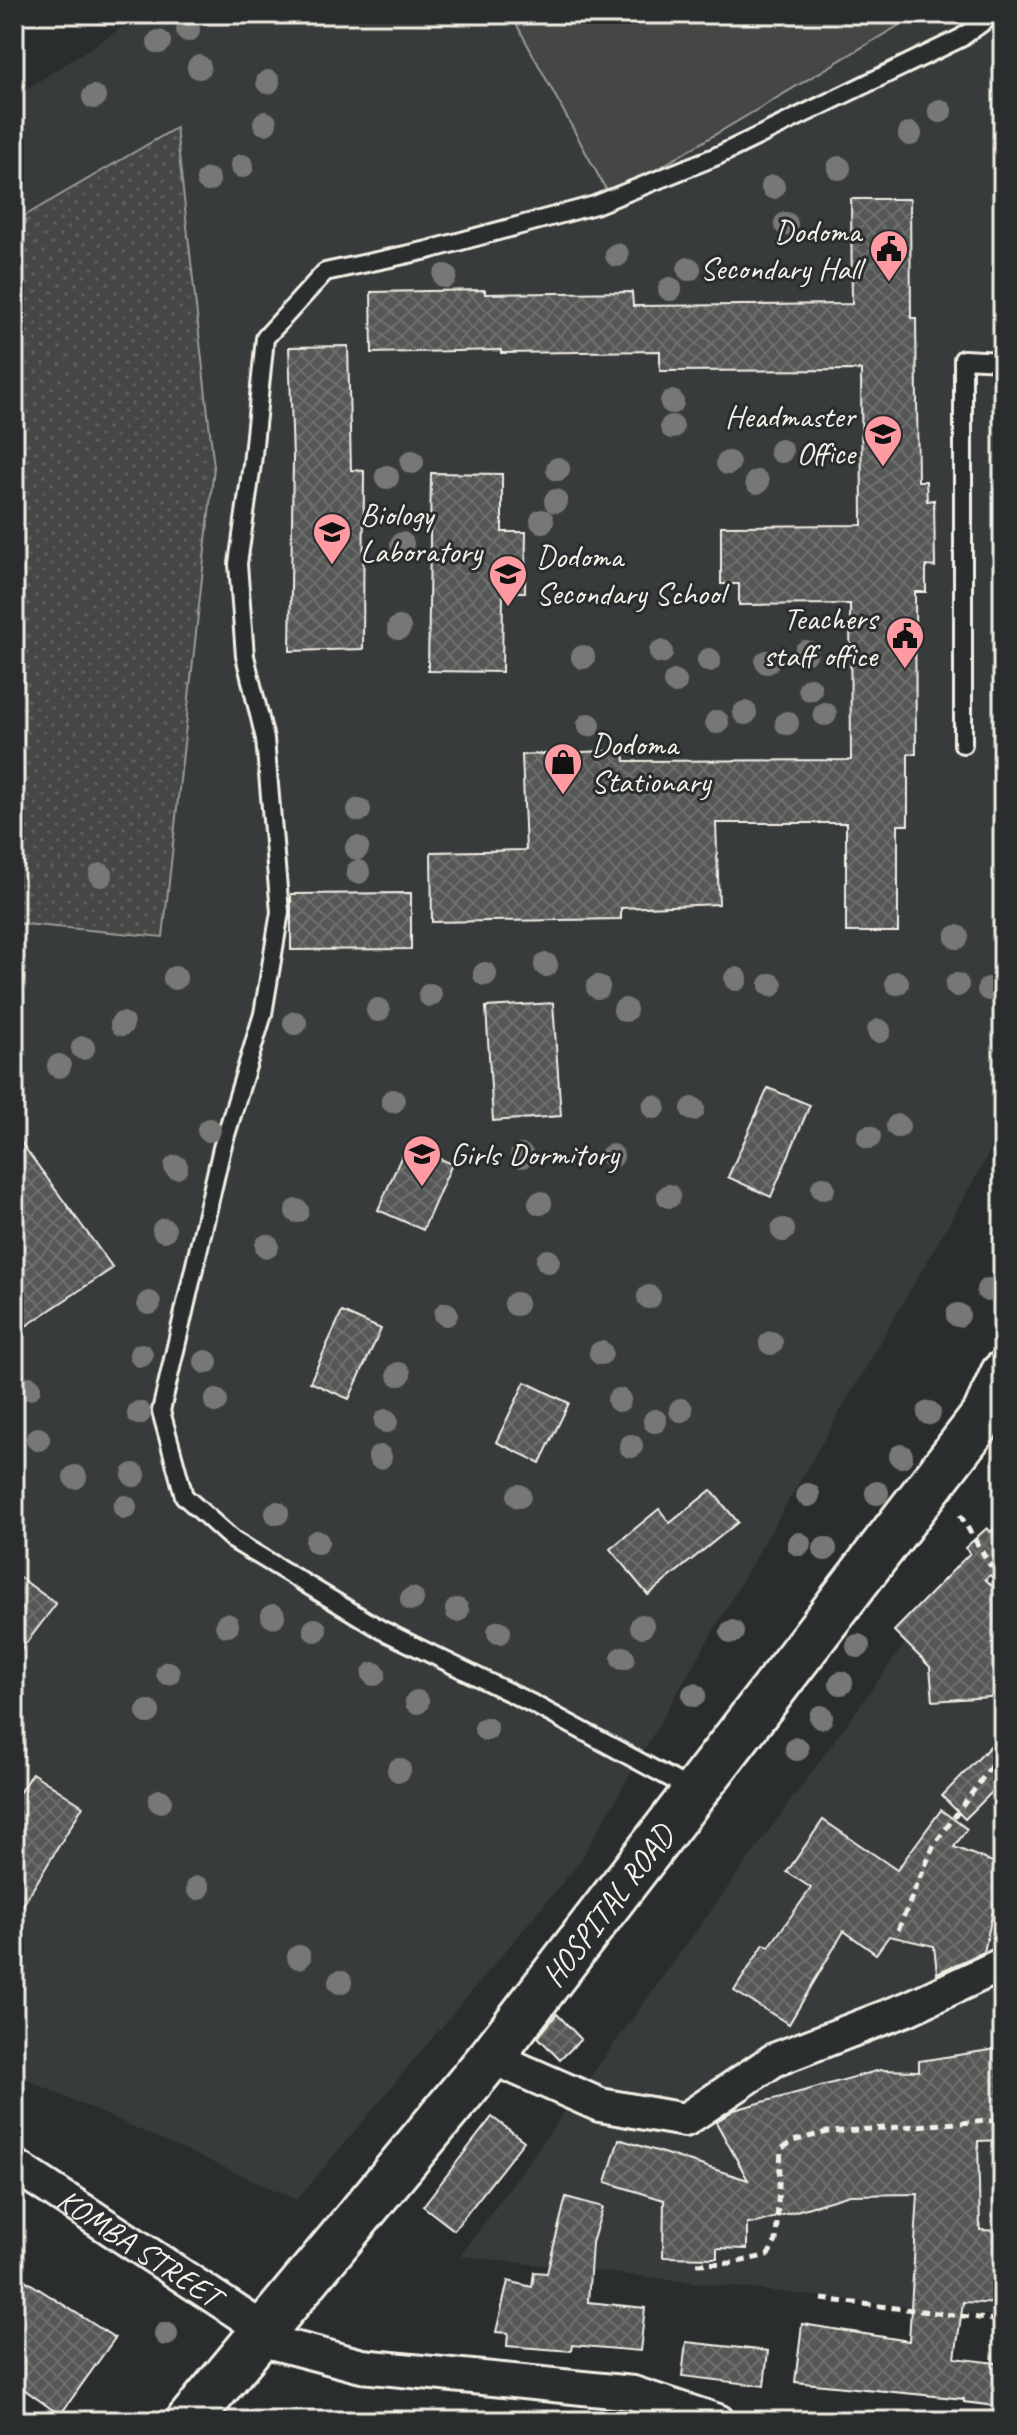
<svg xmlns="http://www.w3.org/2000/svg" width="1017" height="2435" font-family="Caveat,sans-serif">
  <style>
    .built { fill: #373a3a }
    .park { fill: url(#park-dots); stroke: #9c9c96; stroke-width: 2 }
    .pitch { fill: #444645; stroke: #9c9c96; stroke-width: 2 }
    .building { fill: url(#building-cross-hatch); stroke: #f4f1e8; stroke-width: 2 }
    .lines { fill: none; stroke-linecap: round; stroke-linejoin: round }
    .lane-casing { stroke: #f4f1e8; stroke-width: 22 }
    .street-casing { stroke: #f4f1e8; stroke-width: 38 }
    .secondary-casing { stroke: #f4f1e8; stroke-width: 50 }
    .path { stroke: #f4f1e8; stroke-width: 5; stroke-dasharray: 8 6; stroke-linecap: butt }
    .lane { stroke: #2a2d2e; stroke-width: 16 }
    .street { stroke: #2a2d2e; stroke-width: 32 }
    .secondary { stroke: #2a2d2e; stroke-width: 44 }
    .tree { fill: #777875 }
    .labels { text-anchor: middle; stroke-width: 6; stroke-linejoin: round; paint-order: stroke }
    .poi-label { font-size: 32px; fill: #f4f1e8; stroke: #2a2d2e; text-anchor: start }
    .street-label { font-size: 32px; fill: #f4f1e8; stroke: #2a2d2e }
  </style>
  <defs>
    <pattern id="park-dots" width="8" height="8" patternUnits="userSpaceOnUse" patternTransform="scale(2)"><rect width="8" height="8" fill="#444645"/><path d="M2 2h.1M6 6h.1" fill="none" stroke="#606160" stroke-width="1.8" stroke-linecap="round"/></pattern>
    <pattern id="building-cross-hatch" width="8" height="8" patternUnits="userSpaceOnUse" patternTransform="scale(2)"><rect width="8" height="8" fill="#555756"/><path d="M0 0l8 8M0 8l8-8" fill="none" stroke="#6e706e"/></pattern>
  </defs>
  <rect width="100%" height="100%" fill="#2a2d2e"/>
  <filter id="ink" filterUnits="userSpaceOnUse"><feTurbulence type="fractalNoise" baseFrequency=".0125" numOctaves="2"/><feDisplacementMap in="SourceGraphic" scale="16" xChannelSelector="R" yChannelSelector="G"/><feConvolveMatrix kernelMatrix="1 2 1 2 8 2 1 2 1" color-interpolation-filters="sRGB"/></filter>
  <g filter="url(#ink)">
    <g class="built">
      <path d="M143,14H1003V1119L985,1161L579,1863L297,2200L14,2074V97Z"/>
      <path d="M989,1528L1003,1530V2317L460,2256Z"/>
    </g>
    <path class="park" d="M176,128L214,467L163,937L14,923V222Z"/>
    <path class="pitch" d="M511,14H918L610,197Z"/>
    <g class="building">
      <path d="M851,199H910L911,318H916L918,481H926L927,501L934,500L935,567L926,566V592H915L916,754H908V825H898V932H846V823H716L719,904L621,908V919L432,922L431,852L526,850L522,755L624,750L625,761L851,760L850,604L739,605V584H721V526L862,525L861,370L660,371V351L501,353V350L372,353L371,292L485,290V294L632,292L633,306L852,304Z"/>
      <path d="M348,346L351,470L364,471L363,649L290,651L293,458L289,347Z"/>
      <path d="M431,473L502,474V532H526L525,592H503L502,672L428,671Z"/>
      <path d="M411,893V949L291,950V894Z"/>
      <path d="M553,1003L561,1116L493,1121L486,1007Z"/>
      <path d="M768,1088L810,1105L771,1197L728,1177Z"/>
      <path d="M14,1133L113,1268L14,1334Z"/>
      <path d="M423,1151L452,1164L423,1230L378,1210L402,1155L418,1162Z"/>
      <path d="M342,1312L381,1329L349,1399L310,1382Z"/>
      <path d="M525,1382L569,1403L540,1463L496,1442Z"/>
      <path d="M711,1490L738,1522L648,1595L610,1549L659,1509L670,1523Z"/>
      <path d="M1003,1519V1589L990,1575L985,1579L1003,1596V1696L933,1701L930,1667L894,1631L970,1553L965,1548L987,1528L991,1532Z"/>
      <path d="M14,1573L56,1604L14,1659Z"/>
      <path d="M1003,1733V1781L965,1819L942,1796Z"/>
      <path d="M32,1773L83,1806L14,1920V1801Z"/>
      <path d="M941,1810L967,1829L954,1847L1003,1866L984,1952L937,1973L934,1946L889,1936L876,1954L844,1931L789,2024L734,1991L764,1944L769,1947L811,1888L787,1872L823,1820L897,1870Z"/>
      <path d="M557,2014L581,2039L560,2060L538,2037Z"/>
      <path d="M1003,2048V2140L978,2141L980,2230L1003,2231V2304L963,2302L955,2358L1003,2364V2407L964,2402V2399L795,2382L802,2324L909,2341L918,2194L850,2195L756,2223H747V2249L717,2248V2258L663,2257L664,2200L606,2182L619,2139L748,2180L716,2122L734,2110L880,2070L919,2071V2061Z"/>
      <path d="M492,2117L524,2141L454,2230L423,2206Z"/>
      <path d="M566,2197L603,2207L592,2243L588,2302L645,2308L640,2351L572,2345L571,2351L507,2346L508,2333L496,2332L508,2281L532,2287L534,2272L547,2273Z"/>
      <path d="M14,2273L115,2338L60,2415L14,2382Z"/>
      <path d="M686,2342L768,2351L764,2386L682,2376Z"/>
    </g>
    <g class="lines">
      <g class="lane-casing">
        <g id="lane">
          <path d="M963,744V359L1003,361"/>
          <path d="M694,1791L533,1704L382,1630L233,1540L184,1496L161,1411L222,1148L263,1014L280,912L265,739L245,656L238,564L252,464L265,338L325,272L428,250L595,205L717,156L961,38L994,14"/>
        </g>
      </g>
      <g class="street-casing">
        <g id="street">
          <path d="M491,2057L600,2105L685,2120L774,2060L909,2008L1003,1964"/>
          <path id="s1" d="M14,2165L266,2331"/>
          <path d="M259,2339L362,2366L633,2393L718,2421"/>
        </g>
      </g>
      <g class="secondary-casing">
        <g id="secondary">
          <path id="s2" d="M189,2421L491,2057L985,1414L1003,1374"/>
        </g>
      </g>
      <g class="path">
        <path d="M960,1515L990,1565L1003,1571"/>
        <path d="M898,1930L934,1845L1003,1750"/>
        <path d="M697,2264L734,2263L768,2255L776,2241L781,2149L793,2141L827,2132L1003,2120"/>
        <path d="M822,2299L1003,2321"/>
      </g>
      <use href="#lane" class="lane"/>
      <use href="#street" class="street"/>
      <use href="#secondary" class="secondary"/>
    </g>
    <g class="tree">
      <circle cx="188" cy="30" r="12"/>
      <circle cx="159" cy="42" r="12"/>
      <circle cx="199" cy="67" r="12"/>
      <circle cx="268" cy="82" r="12"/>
      <circle cx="94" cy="97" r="12"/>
      <circle cx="940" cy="111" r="12"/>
      <circle cx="265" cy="123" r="12"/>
      <circle cx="910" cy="134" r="12"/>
      <circle cx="242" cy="166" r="12"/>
      <circle cx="839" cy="168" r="12"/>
      <circle cx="208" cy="180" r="12"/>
      <circle cx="773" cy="187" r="12"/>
      <circle cx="786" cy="224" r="12"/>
      <circle cx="617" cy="255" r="12"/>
      <circle cx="689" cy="269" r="12"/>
      <circle cx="445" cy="276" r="12"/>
      <circle cx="670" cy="289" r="12"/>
      <circle cx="672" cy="402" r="12"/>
      <circle cx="672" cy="427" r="12"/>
      <circle cx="781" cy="451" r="12"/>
      <circle cx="412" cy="462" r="12"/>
      <circle cx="728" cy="463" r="12"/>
      <circle cx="558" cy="469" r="12"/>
      <circle cx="387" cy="477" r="12"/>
      <circle cx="757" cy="482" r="12"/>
      <circle cx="556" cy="501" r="12"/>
      <circle cx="542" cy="521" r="12"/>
      <circle cx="402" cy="544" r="12"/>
      <circle cx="399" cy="628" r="12"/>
      <circle cx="661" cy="652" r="12"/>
      <circle cx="806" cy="652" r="12"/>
      <circle cx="583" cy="657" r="12"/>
      <circle cx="709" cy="660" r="12"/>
      <circle cx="767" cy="662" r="12"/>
      <circle cx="675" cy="682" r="12"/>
      <circle cx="810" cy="689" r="12"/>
      <circle cx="745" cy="713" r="12"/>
      <circle cx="825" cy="714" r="12"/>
      <circle cx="717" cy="722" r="12"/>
      <circle cx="787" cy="723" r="12"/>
      <circle cx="589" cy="725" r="12"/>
      <circle cx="359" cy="810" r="12"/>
      <circle cx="357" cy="848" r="12"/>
      <circle cx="358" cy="872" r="12"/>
      <circle cx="101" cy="875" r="12"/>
      <circle cx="957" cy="937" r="12"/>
      <circle cx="546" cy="965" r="12"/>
      <circle cx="485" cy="974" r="12"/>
      <circle cx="175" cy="978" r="12"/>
      <circle cx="736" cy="979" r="12"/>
      <circle cx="897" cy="983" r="12"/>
      <circle cx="771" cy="985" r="12"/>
      <circle cx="957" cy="985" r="12"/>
      <circle cx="598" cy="987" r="12"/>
      <circle cx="989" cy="989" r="12"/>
      <circle cx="430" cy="995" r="12"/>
      <circle cx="378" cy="1010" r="12"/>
      <circle cx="625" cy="1010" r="12"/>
      <circle cx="295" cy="1023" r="12"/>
      <circle cx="122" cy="1024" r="12"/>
      <circle cx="879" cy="1031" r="12"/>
      <circle cx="83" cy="1048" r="12"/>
      <circle cx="59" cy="1066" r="12"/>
      <circle cx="393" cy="1101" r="12"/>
      <circle cx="654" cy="1107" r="12"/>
      <circle cx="693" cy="1109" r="12"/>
      <circle cx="898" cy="1126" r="12"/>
      <circle cx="209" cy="1130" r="12"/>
      <circle cx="869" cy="1137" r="12"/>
      <circle cx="522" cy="1156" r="12"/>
      <circle cx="612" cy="1156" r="12"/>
      <circle cx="176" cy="1167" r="12"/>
      <circle cx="823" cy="1188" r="12"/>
      <circle cx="669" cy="1196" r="12"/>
      <circle cx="540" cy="1203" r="12"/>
      <circle cx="297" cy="1211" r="12"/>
      <circle cx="164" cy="1230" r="12"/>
      <circle cx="783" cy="1230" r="12"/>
      <circle cx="267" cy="1246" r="12"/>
      <circle cx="548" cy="1261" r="12"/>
      <circle cx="988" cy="1290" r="12"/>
      <circle cx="649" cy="1297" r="12"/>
      <circle cx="149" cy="1303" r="12"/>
      <circle cx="516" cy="1304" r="12"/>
      <circle cx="446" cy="1314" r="12"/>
      <circle cx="958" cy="1315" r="12"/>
      <circle cx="771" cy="1343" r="12"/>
      <circle cx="601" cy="1353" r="12"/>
      <circle cx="141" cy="1355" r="12"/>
      <circle cx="206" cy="1362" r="12"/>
      <circle cx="399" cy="1374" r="12"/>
      <circle cx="29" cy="1388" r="12"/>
      <circle cx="619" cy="1400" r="12"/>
      <circle cx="216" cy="1401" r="12"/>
      <circle cx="681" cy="1410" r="12"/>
      <circle cx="139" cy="1413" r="12"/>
      <circle cx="929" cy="1413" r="12"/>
      <circle cx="386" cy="1421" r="12"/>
      <circle cx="655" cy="1421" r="12"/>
      <circle cx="38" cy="1439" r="12"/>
      <circle cx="631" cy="1446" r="12"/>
      <circle cx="901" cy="1456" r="12"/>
      <circle cx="380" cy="1457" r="12"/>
      <circle cx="134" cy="1475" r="12"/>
      <circle cx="75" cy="1477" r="12"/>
      <circle cx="877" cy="1493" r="12"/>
      <circle cx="808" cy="1495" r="12"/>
      <circle cx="519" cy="1496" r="12"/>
      <circle cx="125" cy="1507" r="12"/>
      <circle cx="277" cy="1513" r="12"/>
      <circle cx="317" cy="1542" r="12"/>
      <circle cx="799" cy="1544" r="12"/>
      <circle cx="825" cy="1549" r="12"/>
      <circle cx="412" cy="1599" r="12"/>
      <circle cx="457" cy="1610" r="12"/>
      <circle cx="273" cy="1616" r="12"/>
      <circle cx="227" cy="1625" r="12"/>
      <circle cx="642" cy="1626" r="12"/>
      <circle cx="315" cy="1630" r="12"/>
      <circle cx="499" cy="1632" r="12"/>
      <circle cx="732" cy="1632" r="12"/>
      <circle cx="858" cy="1646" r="12"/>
      <circle cx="623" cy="1658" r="12"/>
      <circle cx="168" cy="1673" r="12"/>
      <circle cx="374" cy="1674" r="12"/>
      <circle cx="841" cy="1683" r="12"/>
      <circle cx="694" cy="1695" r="12"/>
      <circle cx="417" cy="1702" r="12"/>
      <circle cx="148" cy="1712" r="12"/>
      <circle cx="821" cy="1717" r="12"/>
      <circle cx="486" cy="1729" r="12"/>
      <circle cx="797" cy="1749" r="12"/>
      <circle cx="399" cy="1770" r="12"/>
      <circle cx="160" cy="1801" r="12"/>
      <circle cx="198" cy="1888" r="12"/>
      <circle cx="299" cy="1957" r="12"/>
      <circle cx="340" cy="1982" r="12"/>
      <circle cx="166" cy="2334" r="12"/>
    </g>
  </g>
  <defs>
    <g id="civic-pin" transform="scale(2)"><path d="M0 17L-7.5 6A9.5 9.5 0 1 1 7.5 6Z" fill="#ff9aa2" stroke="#2a2d2e"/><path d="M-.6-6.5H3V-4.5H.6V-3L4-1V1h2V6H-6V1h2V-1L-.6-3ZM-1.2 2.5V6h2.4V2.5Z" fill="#111"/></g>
    <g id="school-pin" transform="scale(2)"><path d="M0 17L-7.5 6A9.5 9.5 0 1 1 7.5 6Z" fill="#ff9aa2" stroke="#2a2d2e"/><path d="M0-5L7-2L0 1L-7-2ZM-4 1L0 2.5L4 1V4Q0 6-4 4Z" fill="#111"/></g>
    <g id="shop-pin" transform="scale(2)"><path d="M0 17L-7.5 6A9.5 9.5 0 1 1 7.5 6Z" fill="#ff9aa2" stroke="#2a2d2e"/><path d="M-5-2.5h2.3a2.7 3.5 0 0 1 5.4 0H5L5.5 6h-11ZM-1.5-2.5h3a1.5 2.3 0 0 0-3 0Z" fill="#111"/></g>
  </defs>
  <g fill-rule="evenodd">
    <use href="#civic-pin" x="889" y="249"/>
    <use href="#school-pin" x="883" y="434"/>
    <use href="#school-pin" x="332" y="532"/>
    <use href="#school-pin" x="508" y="574"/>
    <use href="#civic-pin" x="905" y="636"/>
    <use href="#shop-pin" x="563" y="762"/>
    <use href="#school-pin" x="422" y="1154"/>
  </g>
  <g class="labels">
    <g class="poi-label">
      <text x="861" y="242" text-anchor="end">Dodoma<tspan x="861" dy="37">Secondary Hall</tspan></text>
      <text x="855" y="427" text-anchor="end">Headmaster<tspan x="855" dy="37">Office</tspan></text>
      <text x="360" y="525">Biology<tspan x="360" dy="37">Laboratory</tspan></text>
      <text x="536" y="567">Dodoma<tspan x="536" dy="37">Secondary School</tspan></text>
      <text x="877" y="629" text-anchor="end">Teachers<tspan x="877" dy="37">staff office</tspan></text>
      <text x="591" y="755">Dodoma<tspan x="591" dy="37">Stationary</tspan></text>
      <text x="450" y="1165">Girls Dormitory</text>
    </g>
    <g class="street-label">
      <text dy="11" stroke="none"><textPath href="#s2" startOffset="664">HOSPITAL ROAD</textPath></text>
      <text dy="11" stroke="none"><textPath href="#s1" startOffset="150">KOMBA STREET</textPath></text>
    </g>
  </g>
  <rect width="1017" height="2435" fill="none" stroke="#2a2d2e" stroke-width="48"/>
  <rect x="24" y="24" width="969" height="2387" fill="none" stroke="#f4f1e8" stroke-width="3" filter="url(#ink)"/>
</svg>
